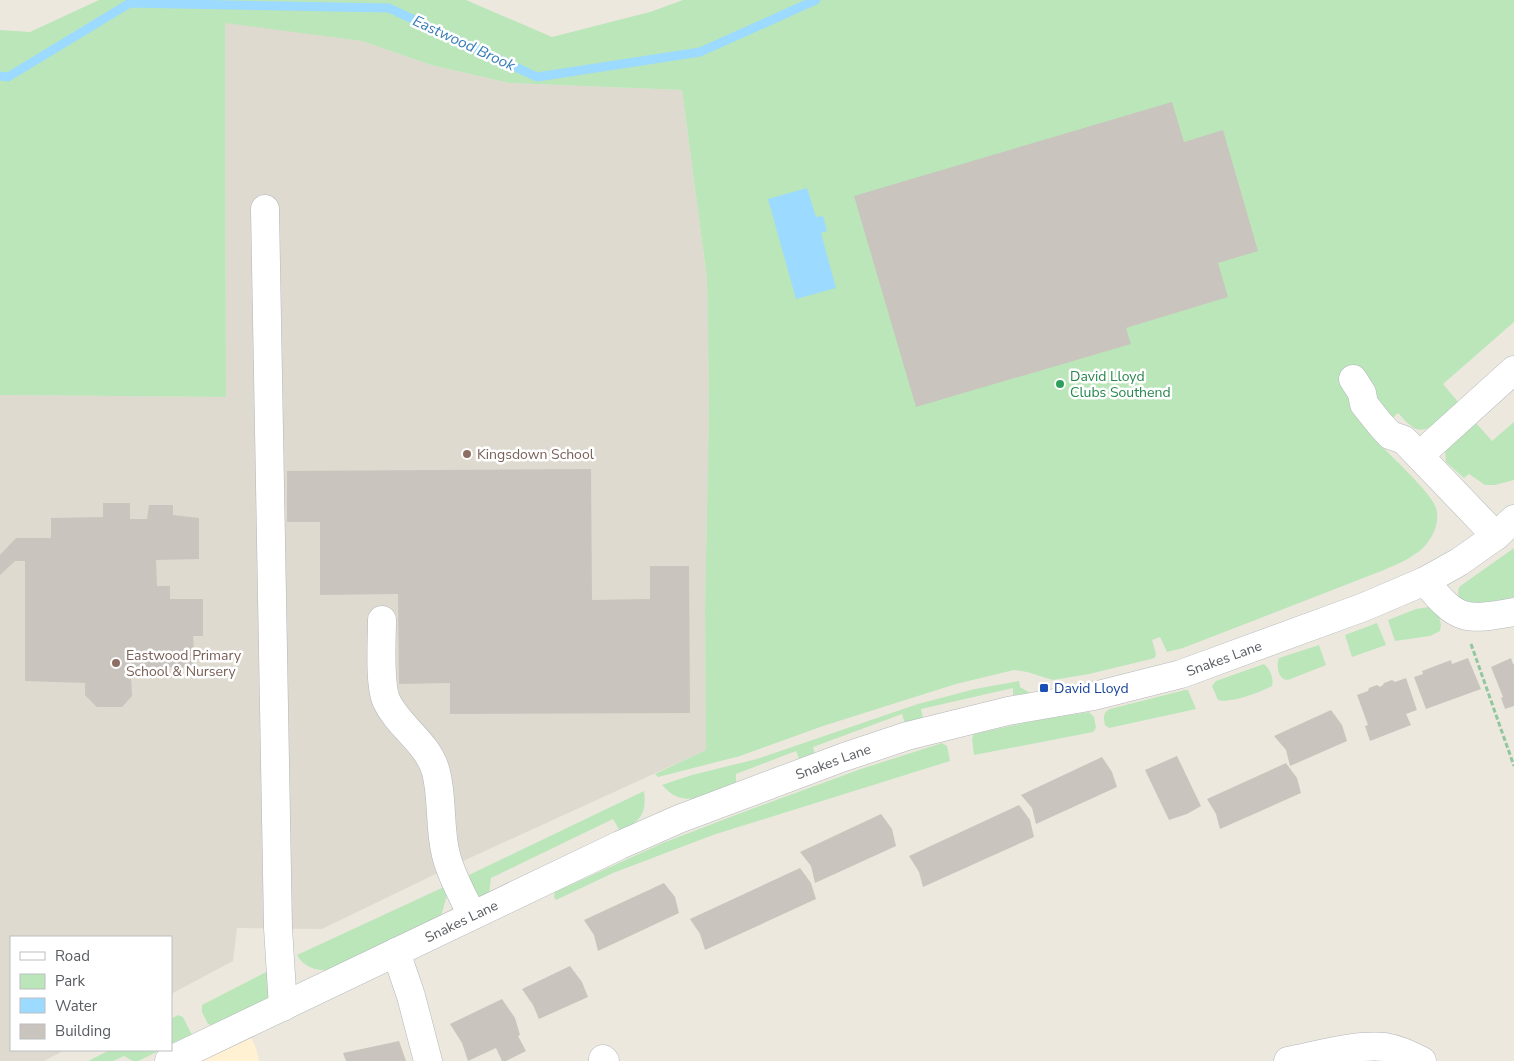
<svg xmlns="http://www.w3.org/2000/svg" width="1514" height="1061" font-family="'Nunito Sans',sans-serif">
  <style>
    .commercial { fill: #fff1d1 }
    .education { fill: #dedacf }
    .green { fill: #bbe6b9 }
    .water { fill: #9cdaff }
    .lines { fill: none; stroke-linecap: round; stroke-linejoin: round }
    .stream { stroke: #9cdaff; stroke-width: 9 }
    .building { fill: #c9c5be }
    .minor-casing { stroke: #b2b6bb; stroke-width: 29 }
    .path { stroke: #92c79e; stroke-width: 3; stroke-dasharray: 5 2.5; stroke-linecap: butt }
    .minor { stroke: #fff; stroke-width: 28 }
    .leisure-dot { fill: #2e9e5b; stroke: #fff; stroke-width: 2 }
    .education-dot { fill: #8d6e63; stroke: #fff; stroke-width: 2 }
    .transit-dot { fill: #1a4fb4; stroke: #fff; stroke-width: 2 }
    .labels { text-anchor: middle; stroke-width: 5; stroke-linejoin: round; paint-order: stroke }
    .leisure-label { font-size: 14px; fill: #27864d; stroke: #fff; text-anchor: start }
    .education-label { font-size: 14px; fill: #785e54; stroke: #fff; text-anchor: start }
    .street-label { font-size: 14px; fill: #585c61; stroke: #fff }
    .transit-label { font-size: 14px; fill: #164399; stroke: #fff; text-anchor: start }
    .water-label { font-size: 15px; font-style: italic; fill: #357bb6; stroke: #fff }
  </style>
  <rect width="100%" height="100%" fill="#ece8de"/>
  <path class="commercial" d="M245,1025L256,1048L259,1061H169Z"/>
  <path class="education" d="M225,22L362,41L431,65L509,83L682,90L707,279L709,405L705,609L706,750L450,867L322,929L237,928L233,961L171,994V937H11V1050H65L44,1061H0V395L226,397Z"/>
  <g class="green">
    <path d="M99,0H466L552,37L650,12L683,0H1514V322L1443,384L1459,403C1449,412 1431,434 1416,429C1409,426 1403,418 1398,413L1372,437C1385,450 1433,494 1436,508C1441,524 1430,544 1418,552C1408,560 1395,565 1384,570L1183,648L1167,652L1160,637L1152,640L1156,654L1155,658L1089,674L1053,680L1027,672L1014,670L956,684L823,726L740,756L658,777L655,774L706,750L705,609L709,405L707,279L682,90L509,83L431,65L362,41L225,23L226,397L0,395V30L30,32Z"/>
    <path d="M1514,422V480L1495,485H1485L1469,474L1464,478L1446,462L1445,450L1455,439L1476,423L1492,441Z"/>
    <path d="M1514,548V597C1502,600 1451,614 1459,587Z"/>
    <path d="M1429,607L1438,612L1441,625L1440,631L1430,636L1395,641L1388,620L1416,609Z"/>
    <path d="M1377,623L1386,645L1352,657L1345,635Z"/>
    <path d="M1319,645L1326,665L1288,680C1278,680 1276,666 1279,658Z"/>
    <path d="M1264,664C1270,669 1274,678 1272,686C1261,692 1229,704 1218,700L1212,686L1216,681Z"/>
    <path d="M1019,681L1020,687L1030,693L1013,695V688L921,709L923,718L905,724L902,714L813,747L815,755L800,761L796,751L736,774V785C709,794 684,811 662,785L692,775L757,759L918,704L975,689Z"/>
    <path d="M1185,690H1188L1196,709L1109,728L1105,725C1104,718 1102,713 1110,709Z"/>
    <path d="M1089,712L1094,717L1096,728L1093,732L974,755L972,738L974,734L1033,721Z"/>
    <path d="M942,743L947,746L950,761L713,835L613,873L556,900L554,897L555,892L663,843L733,816L861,769Z"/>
    <path d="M644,791C647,814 640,822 620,831L613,819L491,878L489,893L482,896H476L465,882L469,875Z"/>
    <path d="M444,887L449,888L441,916L331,970C318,971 304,968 297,955Z"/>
    <path d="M274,968C273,977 274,988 269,996C262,1006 224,1019 211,1025L208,1024L202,1012V1005Z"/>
    <path d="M178,1015L183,1017L192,1035L171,1045V1019Z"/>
    <path d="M110,1050H161L138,1061H133L124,1056L113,1061H88Z"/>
  </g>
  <path class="water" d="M807,188L816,217L823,216L827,231L821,233L836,288L796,299L768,199Z"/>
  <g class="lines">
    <path class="stream" d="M0,76L8,77L130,3L389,8L537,77L700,52L816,0"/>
  </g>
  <g class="building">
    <path d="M1172,102L1184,142L1223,130L1258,251L1218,263L1228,297L1126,328L1131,344L916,407L854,196Z"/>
    <path d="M591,469L592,600L650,599V566H689L690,713L450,714V683L399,684L398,594L320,595V522H287V471Z"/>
    <path d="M103,503H130V519H147L149,505H173V515L199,518V559L156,560L157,586H170V599H203V636H193L195,667H165L166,678L131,677L132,696L122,707H97L85,695V683L25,681V561H15L0,575V555L16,538H51V518L103,517Z"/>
    <path d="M1468,658L1481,689L1426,709L1414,677L1423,674L1422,671L1451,660L1452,664Z"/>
    <path d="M1511,658L1513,664H1514V706L1505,709L1501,698L1503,697L1491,667Z"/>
    <path d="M1406,678L1417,710L1406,714L1411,725L1370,741L1365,726L1368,725L1357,695L1368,691L1369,688L1377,685L1380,687L1383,685L1384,683L1392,680L1395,682Z"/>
    <path d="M1331,710L1342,725L1347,741L1290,766L1286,750L1274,736Z"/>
    <path d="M1177,756L1201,806L1187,814L1169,820L1145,770Z"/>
    <path d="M1102,757L1112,772L1117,787L1036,824L1032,808L1021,795Z"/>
    <path d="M1286,763L1297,778L1301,793L1220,829L1216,814L1207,799Z"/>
    <path d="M1019,805L1030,820L1034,837L923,887L919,872L909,856Z"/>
    <path d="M881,814L892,829L896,846L815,883L811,866L800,852Z"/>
    <path d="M800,868L811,883L816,899L705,950L700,934L690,919Z"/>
    <path d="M664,883L675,897L679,913L598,951L594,935L584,920Z"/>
    <path d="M570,966L582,982L588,997L539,1019L533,1005L522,989Z"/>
    <path d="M502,999L515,1018L520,1035L518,1036L526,1051L506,1061H502L496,1048L468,1061L462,1043L450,1024Z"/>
    <path d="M399,1041L406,1061H346L343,1053Z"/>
  </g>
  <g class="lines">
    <g class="minor-casing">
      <g id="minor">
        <path d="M265,209L278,928L283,1007"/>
        <path d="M1353,379L1362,393L1364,404L1380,424L1390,435L1404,440L1496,536"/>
        <path d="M1420,455L1514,370"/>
        <path d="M1425,581C1457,621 1465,621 1514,612"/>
        <path d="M382,620C382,640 379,682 386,700C398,727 428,742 436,772C443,799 439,828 446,855C451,876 463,896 472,915"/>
        <path d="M396,952L411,996L428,1061"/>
        <path d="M603,1059L605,1061"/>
        <path id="s1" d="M169,1061L620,845L679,819L844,757L907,736L1008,711L1094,696L1181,674L1364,607L1425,581L1459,562L1496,536L1514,519"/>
        <path d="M1288,1061C1318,1055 1355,1044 1385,1047C1399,1049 1410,1055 1422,1061"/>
      </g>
    </g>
    <path class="path" d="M1471,644L1514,766"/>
    <use href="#minor" class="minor"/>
  </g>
  <circle class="leisure-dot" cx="1060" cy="384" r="5"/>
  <g class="education-dot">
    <circle cx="467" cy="454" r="5"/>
    <circle cx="116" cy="663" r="5"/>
  </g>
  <rect class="transit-dot" x="1039" y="683" width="10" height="10" rx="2.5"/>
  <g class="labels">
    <g class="leisure-label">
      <text x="1070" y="381">David Lloyd<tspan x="1070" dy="16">Clubs Southend</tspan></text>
    </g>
    <g class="education-label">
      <text x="477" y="459">Kingsdown School</text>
      <text x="126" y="660">Eastwood Primary<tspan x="126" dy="16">School &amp; Nursery</tspan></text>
    </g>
    <g class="street-label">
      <text dy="5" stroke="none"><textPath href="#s1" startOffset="1134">Snakes Lane</textPath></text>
      <text dy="5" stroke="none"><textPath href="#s1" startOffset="729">Snakes Lane</textPath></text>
      <text dy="5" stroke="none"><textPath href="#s1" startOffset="324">Snakes Lane</textPath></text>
    </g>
    <g class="transit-label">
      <text x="1054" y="693">David Lloyd</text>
    </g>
    <g class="water-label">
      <text transform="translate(464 43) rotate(25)" y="5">Eastwood Brook</text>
    </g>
  </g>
  <rect x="10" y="936" width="162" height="115" fill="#ffffff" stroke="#bcbec0"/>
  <rect x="20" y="952" width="25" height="8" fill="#ffffff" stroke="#bcbec0"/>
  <text x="55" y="961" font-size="15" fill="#585c61">Road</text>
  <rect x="20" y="974" width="25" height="15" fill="#bbe6b9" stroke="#bcbec0"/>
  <text x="55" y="986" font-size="15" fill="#585c61">Park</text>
  <rect x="20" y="998" width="25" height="15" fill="#9cdaff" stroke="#bcbec0"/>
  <text x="55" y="1011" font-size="15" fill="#585c61">Water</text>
  <rect x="20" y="1024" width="25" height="15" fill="#c9c5be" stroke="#bcbec0"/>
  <text x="55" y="1036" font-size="15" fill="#585c61">Building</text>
</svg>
